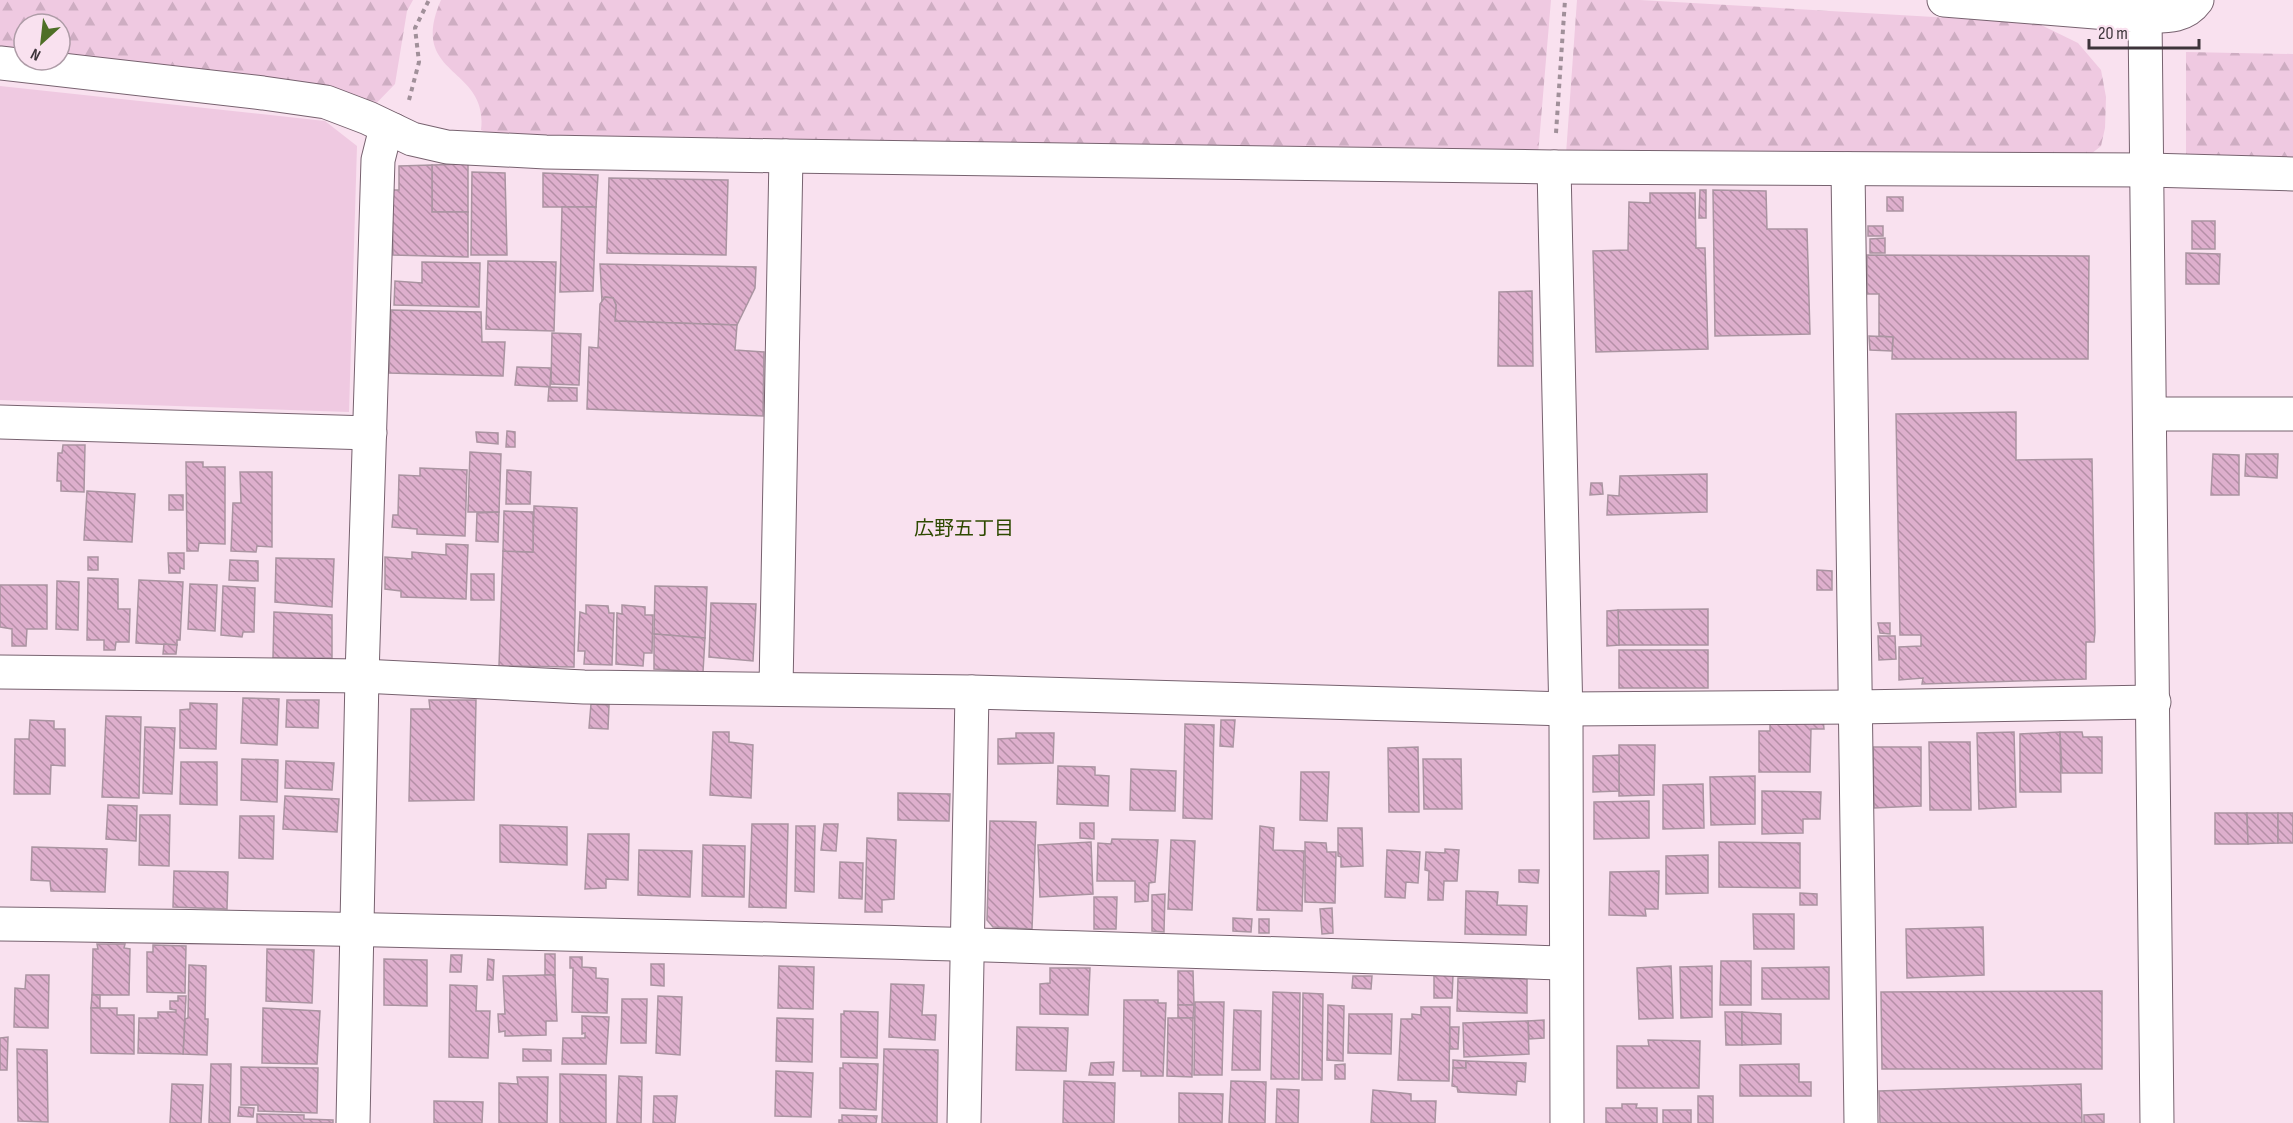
<svg xmlns="http://www.w3.org/2000/svg" width="2293" height="1123" font-family="'Sofia Sans Condensed','Noto Sans JP',sans-serif">
  <style>
    .forest { fill: url(#forest-firs); fill-rule: evenodd }
    .park { fill: #efc9e1 }
    .building { fill: url(#building-back-hatch); stroke: #aa94a1; stroke-width: 1.5 }
    .lines { fill: none; stroke-linecap: round; stroke-linejoin: round }
    .minor-casing { stroke: #77626f; stroke-width: 35 }
    .path { stroke: #a1909a; stroke-width: 4; stroke-dasharray: 4.5 4.5; stroke-linecap: butt }
    .minor { stroke: #fff; stroke-width: 33 }
    .labels { text-anchor: middle; stroke-width: 4.5; stroke-linejoin: round; paint-order: stroke }
    .neighbourhood-label { font-size: 20px; fill: #2e4a01; stroke: #f9e1ef }
  </style>
  <defs>
    <pattern id="forest-firs" width="22" height="20" patternUnits="userSpaceOnUse" patternTransform="scale(1.5)"><rect width="22" height="20" fill="#efc9e1"/><path d="M5 1l3.5 6h-7zM16 11l3.5 6h-7z" fill="#ceadc2"/></pattern>
    <pattern id="building-back-hatch" width="6" height="6" patternUnits="userSpaceOnUse" patternTransform="scale(1.5)"><rect width="6" height="6" fill="#deafcd"/><path d="M-1 5l2 2M0 0l6 6M5-1l2 2" fill="none" stroke="#b58fa7"/></pattern>
  </defs>
  <rect width="100%" height="100%" fill="#f9e1ef"/>
  <g class="forest">
    <path d="M0,0H413L407,11L395,84L364,116L0,64ZM24,24H60V60H24Z"/>
    <path d="M441,0H1551L1538,155L497,137L481,130C489,65 407,78 441,0Z"/>
    <path d="M1577,0H1640L2037,23L2078,43L2101,70L2106,97L2105,128L2101,146L2086,158L1566,154Z"/>
    <path d="M2186,52L2293,54V163L2186,161Z"/>
  </g>
  <path class="park" d="M0,86L325,121L357,146L349,412L0,400Z"/>
  <g class="building">
    <path d="M468,164V212H432V165Z"/>
    <path d="M432,165V212H468V257L393,255L392,190H399V166Z"/>
    <path d="M472,172L505,173L507,255H471Z"/>
    <path d="M543,173L598,175L596,207H543Z"/>
    <path d="M609,178L728,180L726,255L607,253Z"/>
    <path d="M1700,190H1706V218H1699Z"/>
    <path d="M1713,190L1766,191L1767,229H1807L1810,334L1715,336Z"/>
    <path d="M1650,193H1695L1696,248H1705L1708,349L1596,352L1593,251L1628,250L1629,202L1650,203Z"/>
    <rect x="1887" y="197" width="16" height="14"/>
    <path d="M562,207H596L593,291L560,292Z"/>
    <rect x="2192" y="221" width="23" height="28"/>
    <rect x="1868" y="226" width="15" height="10"/>
    <path d="M1885,238V253H1870V239Z"/>
    <path d="M2186,253L2220,254L2219,284H2186Z"/>
    <path d="M1867,255L2089,256L2088,359H1892L1893,337L1879,336V294H1867Z"/>
    <path d="M488,261L556,262L554,331L486,329Z"/>
    <path d="M422,262L480,263L479,307L394,305L395,281L422,283Z"/>
    <path d="M600,264L756,267L755,288L737,325L615,321L616,305L613,298L605,297L602,302Z"/>
    <path d="M1532,291L1533,366H1498L1499,292Z"/>
    <path d="M605,297L613,298L616,305L615,321L737,325L735,350L764,352L763,416L587,409L589,347L598,348L600,304Z"/>
    <path d="M391,310L481,312L482,342H505L503,376L389,373Z"/>
    <path d="M552,333L581,334L579,385L551,384Z"/>
    <path d="M1869,336L1893,337L1892,351L1870,350Z"/>
    <path d="M517,367L551,368L550,387L515,385Z"/>
    <path d="M549,387L577,388V401H548Z"/>
    <path d="M2016,412V460L2092,459L2095,632L2094,642H2086V679L1922,684L1923,678L1899,680V647L1921,646V635H1900L1896,414Z"/>
    <path d="M507,431L515,432V447H506Z"/>
    <path d="M476,432L498,433V444L477,442Z"/>
    <path d="M63,445H85L84,492L61,491V481H57L58,453H62Z"/>
    <path d="M470,452L501,454L499,512H468Z"/>
    <path d="M2213,454L2239,455V495H2211Z"/>
    <path d="M2246,454H2278L2277,478L2245,476Z"/>
    <path d="M186,462H203V467H225V544L199,543L198,551H187Z"/>
    <path d="M420,468L467,470L465,536L417,534V529L392,527L393,515H398L399,475L420,476Z"/>
    <path d="M507,470L531,472L530,504H506Z"/>
    <path d="M240,472H272V547L257,546L256,552L231,551L233,503H241Z"/>
    <path d="M1707,474V512L1607,515L1608,495L1619,496L1620,476Z"/>
    <path d="M1591,483H1602L1603,494L1590,495Z"/>
    <path d="M87,491L135,494L132,542L84,540Z"/>
    <rect x="169" y="495" width="14" height="15"/>
    <path d="M534,506L577,508L574,667L499,666L503,551L533,552Z"/>
    <path d="M504,511L533,512V552L503,551Z"/>
    <path d="M499,512L498,542L476,541L477,513Z"/>
    <path d="M446,544L468,545L466,599L401,597V591L385,589V557L412,559V552L446,555Z"/>
    <path d="M168,553H184V569L180,568V573H169Z"/>
    <rect x="88" y="557" width="10" height="13"/>
    <path d="M276,558L334,559L332,607L275,602Z"/>
    <path d="M230,560L258,561V581L229,580Z"/>
    <path d="M1817,570L1832,571V590H1817Z"/>
    <rect x="471" y="574" width="23" height="26"/>
    <path d="M88,578L118,579V609H130L129,642H116L115,650H104V640H87Z"/>
    <path d="M139,580L183,582L180,640H177V645L136,643Z"/>
    <path d="M57,581L79,582L78,630L56,629Z"/>
    <path d="M190,584L217,585L215,631L188,629Z"/>
    <path d="M0,585H47V629H27L26,646H12V629L0,627Z"/>
    <path d="M223,586L255,588L254,632H243L242,637L221,635Z"/>
    <path d="M655,586L707,587L705,638L654,634Z"/>
    <path d="M711,603L756,604L753,661L709,657Z"/>
    <path d="M586,605L608,606L609,613H614L612,665L584,664L585,651H578L580,612L586,614Z"/>
    <path d="M622,605L645,607V615H653L652,653H644L643,666L616,664L617,613L622,614Z"/>
    <path d="M1708,609V645H1619L1618,610Z"/>
    <path d="M1618,610L1619,645L1607,646V611Z"/>
    <path d="M274,612L332,615V658H273Z"/>
    <path d="M1878,623H1890V634L1880,633Z"/>
    <path d="M654,634L705,638L703,672L654,669Z"/>
    <path d="M1878,636H1895L1896,659L1879,660Z"/>
    <path d="M164,644L177,645L176,654H163Z"/>
    <rect x="1619" y="650" width="89" height="38"/>
    <path d="M243,698L279,699L277,745L241,743Z"/>
    <path d="M287,700H319L318,728L286,727Z"/>
    <path d="M429,700H476L474,800L409,801L411,709H430Z"/>
    <path d="M190,703L217,704L216,749L180,748V710L190,709Z"/>
    <path d="M591,704L609,705L608,729L589,728Z"/>
    <path d="M106,716L141,717L139,798L102,797Z"/>
    <path d="M1770,719H1823L1824,729H1811L1810,772H1759V731H1770Z"/>
    <path d="M30,720L54,721V729H65V766L51,765L50,794H14L15,739H29Z"/>
    <path d="M1221,720H1235L1233,747L1220,746Z"/>
    <path d="M1185,724L1214,725L1212,819L1183,818Z"/>
    <path d="M145,727L175,728L172,794L143,793Z"/>
    <path d="M713,732H729V742L753,745L751,798L710,795Z"/>
    <path d="M2014,732L2016,807L1979,809L1977,733Z"/>
    <path d="M2060,732L2061,792H2020V734Z"/>
    <path d="M2060,732H2082L2083,737H2102V773H2062Z"/>
    <path d="M1016,733H1054L1053,763L998,764V739L1016,738Z"/>
    <path d="M1929,742H1970L1971,810H1930Z"/>
    <path d="M1619,745H1655L1654,795L1619,796Z"/>
    <path d="M1418,747L1419,812H1389L1388,748Z"/>
    <path d="M1873,747H1921V806L1874,808Z"/>
    <path d="M1619,755V791L1593,792V756Z"/>
    <path d="M242,759L278,760L277,802L241,800Z"/>
    <path d="M1423,759H1461L1462,809H1424Z"/>
    <path d="M286,761L334,763L332,790L285,788Z"/>
    <path d="M181,762H217V805L180,804Z"/>
    <path d="M1058,766L1095,767V775L1109,776L1108,806L1057,804Z"/>
    <path d="M1131,769L1176,771L1175,811L1130,810Z"/>
    <path d="M1301,772H1329L1327,821L1300,820Z"/>
    <path d="M1755,776V824L1711,825L1710,777Z"/>
    <path d="M1703,784L1704,828L1663,829V785Z"/>
    <path d="M1762,791L1821,792L1820,819H1803V833L1762,834Z"/>
    <path d="M898,793L950,794L949,821L898,820Z"/>
    <path d="M285,796L339,799L337,832L283,829Z"/>
    <path d="M1649,801V838L1594,839V802Z"/>
    <path d="M108,805L137,806L136,841L106,839Z"/>
    <path d="M2215,813H2247L2248,844H2215Z"/>
    <path d="M2247,813H2278V843L2248,844Z"/>
    <rect x="2278" y="813" width="15" height="30"/>
    <path d="M140,815H170L169,866L139,865Z"/>
    <path d="M240,816H274L273,859L239,858Z"/>
    <path d="M990,821L1036,822L1032,929L993,927L987,920Z"/>
    <path d="M1080,823H1094V839L1080,838Z"/>
    <path d="M752,824H788L786,908L749,907Z"/>
    <path d="M824,824H838L836,851L821,850Z"/>
    <path d="M500,825L567,827V865L500,862Z"/>
    <path d="M796,826H815L814,892L795,891Z"/>
    <path d="M1260,826L1274,828L1273,850L1304,851L1302,911L1257,910Z"/>
    <path d="M1338,828H1362L1363,866L1341,867V857L1338,856Z"/>
    <path d="M588,834H629L628,880L606,879V888L585,889Z"/>
    <path d="M867,838L896,840L894,899L882,900V912H865Z"/>
    <path d="M1112,839L1158,840L1155,882L1149,883L1148,901L1135,902V881H1097L1098,843L1111,844Z"/>
    <path d="M1171,840L1195,841L1192,910L1168,909Z"/>
    <path d="M1091,842L1093,894L1040,897L1038,845Z"/>
    <path d="M1305,842L1326,843L1327,852H1336L1335,903L1305,902Z"/>
    <path d="M1719,842L1800,843V888L1719,887Z"/>
    <path d="M703,845L745,846L744,897L702,896Z"/>
    <path d="M32,847L107,849L105,892L51,891L50,881L31,880Z"/>
    <path d="M1445,849L1459,850L1457,881H1444L1443,900H1428L1429,871L1425,870L1426,852L1445,853Z"/>
    <path d="M639,850L692,851L690,897L638,895Z"/>
    <path d="M1387,850L1420,852L1418,883L1406,882L1405,898L1385,897Z"/>
    <path d="M1708,855V893L1666,894V856Z"/>
    <path d="M840,862L863,863L862,899L839,898Z"/>
    <path d="M1519,870H1539L1538,883L1519,882Z"/>
    <path d="M174,871L228,872L227,909L173,907Z"/>
    <path d="M1659,871L1658,909H1645L1646,916L1609,915L1610,872Z"/>
    <path d="M1466,891L1498,892L1497,905L1527,906L1526,935L1465,934Z"/>
    <path d="M1800,893L1817,894V905H1800Z"/>
    <path d="M1165,894L1164,932L1152,931V895Z"/>
    <path d="M1094,897H1117L1116,929H1094Z"/>
    <path d="M1332,908L1333,933L1322,934L1320,909Z"/>
    <path d="M1753,914H1794V949H1754Z"/>
    <path d="M1233,918L1252,919L1251,932L1233,931Z"/>
    <rect x="1259" y="919" width="10" height="14"/>
    <path d="M1983,927L1984,975L1907,978L1906,929Z"/>
    <path d="M97,944H125L124,948L130,949L129,995H92L93,949H98Z"/>
    <path d="M153,945L186,946L185,993L147,992V952H153Z"/>
    <path d="M267,949L314,950L312,1003L266,1001Z"/>
    <rect x="545" y="954" width="10" height="21"/>
    <path d="M451,955H462L461,972H450Z"/>
    <path d="M570,957H582V967L596,968V978L608,979L607,1013L572,1012L573,968H570Z"/>
    <path d="M384,959L427,960V1006L384,1005Z"/>
    <path d="M488,959L494,960L493,980H487Z"/>
    <path d="M1721,961H1751V1005H1720Z"/>
    <path d="M651,964H664V986L651,985Z"/>
    <path d="M189,965L206,966L205,1019H208V1022L207,1055L183,1054L185,1019L188,1018Z"/>
    <path d="M779,966L814,967L813,1009L778,1008Z"/>
    <path d="M1671,966L1673,1018L1639,1019L1637,968Z"/>
    <path d="M1712,966V1017L1681,1018L1680,967Z"/>
    <path d="M1829,967V999H1762V968Z"/>
    <path d="M1050,968H1090L1088,1015L1040,1014V984L1050,983Z"/>
    <path d="M1178,971H1193L1194,1005H1178Z"/>
    <path d="M26,975H49L48,1028L14,1027L15,988L25,989Z"/>
    <path d="M545,975H555L557,1021H546V1035L505,1036V1031L499,1032L498,1014H505L503,976Z"/>
    <path d="M1434,975H1453L1452,998H1434Z"/>
    <path d="M1353,976H1372L1371,989L1352,988Z"/>
    <path d="M1458,978L1527,979V1013L1457,1011Z"/>
    <path d="M891,984L924,985L922,1015H936L935,1040L889,1037Z"/>
    <path d="M450,985L477,986L476,1011H490L488,1058L449,1057Z"/>
    <path d="M2102,991V1069H1882L1881,992Z"/>
    <path d="M1273,992L1300,993L1299,1079H1271Z"/>
    <path d="M1303,993L1323,994L1322,1080H1302Z"/>
    <path d="M92,995H100V1008H91Z"/>
    <path d="M178,996H186L183,1054L138,1053L139,1018H158V1012H176V1010L170,1009V1001H178Z"/>
    <path d="M658,996L682,997L680,1055L656,1053Z"/>
    <path d="M622,999H647L646,1043H621Z"/>
    <path d="M1124,1000H1158V1003H1166L1163,1076H1141V1071H1123Z"/>
    <path d="M1195,1002H1224L1222,1075H1194Z"/>
    <path d="M1178,1005H1194L1193,1018H1178Z"/>
    <path d="M1328,1005L1344,1006L1343,1061L1327,1060Z"/>
    <path d="M1421,1007H1450L1449,1081L1398,1080L1401,1019H1412V1014L1421,1015Z"/>
    <path d="M91,1008H117V1015H134V1054L91,1053Z"/>
    <path d="M263,1008L320,1011L317,1064L262,1063Z"/>
    <path d="M1234,1010L1261,1011L1260,1070H1232Z"/>
    <path d="M844,1011L878,1012L877,1058L841,1057V1014H844Z"/>
    <path d="M1725,1012H1742V1045H1726Z"/>
    <path d="M1742,1012L1781,1014V1044L1742,1045Z"/>
    <path d="M1349,1014H1392L1391,1054L1348,1053Z"/>
    <path d="M582,1016L609,1017L606,1064H562L563,1038H585V1033L582,1034Z"/>
    <path d="M777,1018L813,1019L812,1062L776,1061Z"/>
    <path d="M1168,1018H1193L1192,1077L1167,1076Z"/>
    <path d="M1544,1020V1038L1529,1039L1528,1021Z"/>
    <path d="M1528,1021L1529,1054L1464,1057L1463,1023Z"/>
    <path d="M1017,1027L1068,1028L1066,1071L1016,1070Z"/>
    <path d="M1450,1027H1459L1458,1049H1450Z"/>
    <path d="M8,1037L7,1070H0V1038Z"/>
    <path d="M1648,1040L1700,1041L1699,1088H1617V1046H1649Z"/>
    <path d="M17,1049L47,1050L48,1122L18,1121Z"/>
    <path d="M523,1049L551,1050V1061H523Z"/>
    <path d="M884,1049L938,1050L937,1123H882Z"/>
    <path d="M1453,1060L1466,1061V1068H1453Z"/>
    <path d="M1466,1061L1526,1063L1525,1082L1517,1081L1516,1095L1458,1092L1457,1087L1452,1086L1453,1068H1466Z"/>
    <path d="M1114,1062L1113,1075H1089L1091,1063Z"/>
    <path d="M843,1063L878,1064L876,1110L840,1108V1068H843Z"/>
    <path d="M211,1064H231L230,1123H209Z"/>
    <path d="M1345,1064V1079H1335V1065Z"/>
    <path d="M1799,1064V1082H1811V1096H1740V1065Z"/>
    <path d="M241,1067L318,1068L317,1113L258,1111V1105H241Z"/>
    <path d="M776,1071L813,1073L811,1117L775,1116Z"/>
    <path d="M560,1074L606,1075V1123H560Z"/>
    <path d="M619,1076L642,1077L641,1123H617Z"/>
    <path d="M517,1077H548L547,1123H499V1083L518,1084Z"/>
    <path d="M1064,1081L1115,1083L1114,1123H1063Z"/>
    <path d="M1231,1081L1266,1082L1265,1123H1229Z"/>
    <path d="M172,1084L203,1085L201,1123H170Z"/>
    <path d="M2081,1084L2082,1123H1880L1879,1091Z"/>
    <path d="M1277,1089L1299,1090L1298,1123H1276Z"/>
    <path d="M1373,1090L1411,1094V1101H1436L1435,1123H1371Z"/>
    <path d="M1179,1093L1223,1094L1222,1123H1179Z"/>
    <path d="M654,1096H677L675,1123H653Z"/>
    <rect x="1698" y="1096" width="15" height="27"/>
    <path d="M434,1101L483,1102L482,1123H434Z"/>
    <path d="M1622,1104H1637L1636,1108H1657V1123H1606V1108H1622Z"/>
    <path d="M239,1107L254,1108L253,1117L238,1116Z"/>
    <rect x="1663" y="1110" width="28" height="13"/>
    <path d="M257,1114L304,1115V1119L333,1120V1123H257Z"/>
    <path d="M2104,1114V1123H2084V1115Z"/>
    <path d="M842,1115L877,1116L876,1123H839V1120H842Z"/>
  </g>
  <g class="lines">
    <g class="minor-casing">
      <g id="minor">
        <path d="M1944,0L2145,16L2157,1123"/>
        <path d="M2145,16C2165,16 2184,18 2197,0"/>
        <path d="M0,63L263,93L326,102L368,118L412,139L447,147L546,152L786,156L1554,167L2148,170L2293,174"/>
        <path d="M1554,167L1566,719L1567,1123"/>
        <path d="M1848,169L1861,1123"/>
        <path d="M2151,414H2293"/>
        <path d="M0,422L370,433"/>
        <path d="M0,672L362,676L584,687L972,692L1566,709L1856,707L2154,702"/>
        <path d="M776,688L786,156"/>
        <path d="M0,924C522,930 1043,946 1565,963"/>
        <path d="M353,1123L362,676L378,160L383,140L393,130"/>
        <path d="M964,1123L972,692"/>
      </g>
    </g>
    <g class="path">
      <path d="M409,100L419,62L415,28L429,0"/>
      <path d="M1556,133L1565,0"/>
    </g>
    <use href="#minor" class="minor"/>
  </g>
  <g class="labels">
    <g class="neighbourhood-label">
      <text x="964" y="535">広野五丁目</text>
    </g>
  </g>
  <g transform="translate(42 42) rotate(207)"><circle r="28" fill="#f9e1ef" stroke="#ae9ca7" stroke-width="1.5"/>
  <path d="M0-4.5L10 22L0 15L-10 22Z" fill="#4e6f26"/>
  <text y="-9" font-size="16" font-weight="bold" text-anchor="middle" fill="#3d343a">N</text>
  </g>
  <path d="M2089 39v9h110v-9" fill="none" stroke="#3d343a" stroke-width="3"/>
  <text x="2098" y="39" font-size="18" fill="#3d343a" stroke="#f9e1ef" stroke-width="4.5" paint-order="stroke">20 m</text>
</svg>
